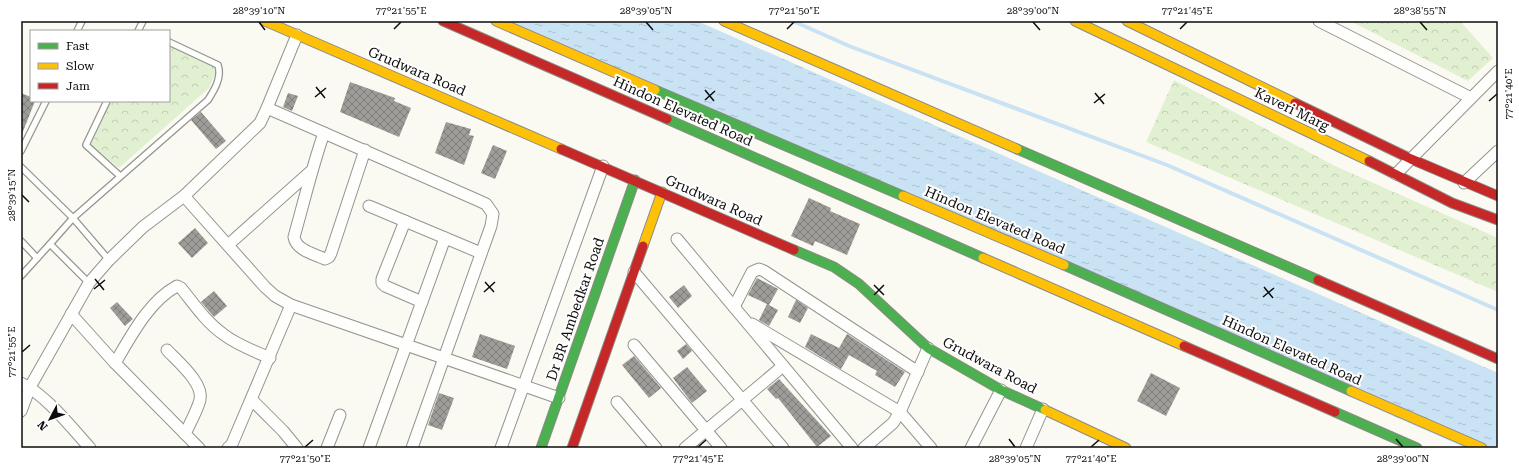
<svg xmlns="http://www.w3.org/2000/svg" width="1519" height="469" font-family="'Roboto Serif',serif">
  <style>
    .park { fill: url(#park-crowns) }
    .water { fill: url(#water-ripples) }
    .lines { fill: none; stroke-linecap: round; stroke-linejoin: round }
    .stream { stroke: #c9e2f4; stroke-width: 4 }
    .building { fill: url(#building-cross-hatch) }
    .lane-casing { stroke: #949490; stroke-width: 8 }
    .street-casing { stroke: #949490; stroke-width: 13 }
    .fast-casing { stroke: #8b8a87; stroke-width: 11 }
    .slow-casing { stroke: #8b8a87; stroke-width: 11 }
    .jam-casing { stroke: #8b8a87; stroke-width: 11 }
    .lane { stroke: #fefefd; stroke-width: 5.5 }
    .street { stroke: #fefefd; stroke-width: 11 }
    .fast { stroke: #4caf50; stroke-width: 9 }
    .slow { stroke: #ffc107; stroke-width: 9 }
    .jam { stroke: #c62828; stroke-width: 9 }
    .ticks { fill: none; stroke: #0d0d0d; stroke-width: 1.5 }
    .labels { text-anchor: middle; stroke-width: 4; stroke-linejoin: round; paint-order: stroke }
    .street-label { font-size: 14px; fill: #0d0d0d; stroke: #fff }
    .neatline { fill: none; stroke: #0d0d0d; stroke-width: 1.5 }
    .ticks-label { font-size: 10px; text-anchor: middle; fill: #0d0d0d }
  </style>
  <defs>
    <pattern id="park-crowns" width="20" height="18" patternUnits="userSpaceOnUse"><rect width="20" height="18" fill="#e2f0d2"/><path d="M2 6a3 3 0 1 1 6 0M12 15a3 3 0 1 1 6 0" fill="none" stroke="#c1cdb3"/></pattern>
    <pattern id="water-ripples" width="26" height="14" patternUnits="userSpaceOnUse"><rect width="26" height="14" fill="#c9e2f4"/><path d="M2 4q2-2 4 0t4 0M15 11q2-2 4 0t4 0" fill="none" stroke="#abc1d0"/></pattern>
    <pattern id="building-cross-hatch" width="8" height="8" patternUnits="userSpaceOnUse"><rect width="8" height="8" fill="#9e9c98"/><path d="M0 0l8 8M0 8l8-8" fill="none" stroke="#7f7e7a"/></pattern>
  </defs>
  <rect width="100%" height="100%" fill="#fbfaf2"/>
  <g class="park">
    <path d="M1350,21H1460L1493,58L1468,81Z"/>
    <path d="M169,46L218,67L209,88L119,168L91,145L111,101H169Z"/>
    <path d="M1174,80L1335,166L1498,238V292L1146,142Z"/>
  </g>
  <path class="water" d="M497,21H697L1498,373V448H1466Z"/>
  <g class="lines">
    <path class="stream" d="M793,21L849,46L1167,165L1498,310"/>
  </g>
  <g class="building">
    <path d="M350,82L395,98L394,101L411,108L399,137L340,112Z"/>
    <path d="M21,93L31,97V101H35L22,134Z"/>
    <path d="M288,93L298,96L292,111L283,107Z"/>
    <path d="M201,112L226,141L216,149L191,120Z"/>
    <path d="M446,122L471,129L469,135L474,136L464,165L435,153Z"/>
    <path d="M493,145L507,151L495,179L481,173Z"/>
    <path d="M809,198L831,208L830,211L860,224L847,255L815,241L813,246L791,236Z"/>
    <path d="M195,228L208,243L192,258L178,243Z"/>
    <path d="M757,278L778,289L769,305L748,295Z"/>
    <path d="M684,285L692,296L678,308L669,297Z"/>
    <path d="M214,291L227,306L214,317L201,302Z"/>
    <path d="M796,300L808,308L800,323L788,317Z"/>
    <path d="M117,302L133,319L125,326L110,308Z"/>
    <path d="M767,304L778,310L769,326L759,320Z"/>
    <path d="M480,334L515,346L507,369L472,357Z"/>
    <path d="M811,334L839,348L847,334L905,372L895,387L875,375L877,371L849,355L841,369L805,347Z"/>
    <path d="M686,344L692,351L683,359L677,351Z"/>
    <path d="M634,356L661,388L649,398L622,365Z"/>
    <path d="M687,367L707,391L692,403L673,378Z"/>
    <path d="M1151,373L1180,388L1166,416L1137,401Z"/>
    <path d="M779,379L831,436L817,447L778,398L776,399L767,389Z"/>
    <path d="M439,393L454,398L442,430L428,425Z"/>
  </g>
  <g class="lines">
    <g class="lane-casing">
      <g id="lane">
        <path d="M77,31L82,21"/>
        <path d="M138,31L143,21"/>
        <path d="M107,101L86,145L120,176"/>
        <path d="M21,151L46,101"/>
        <path d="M21,167L73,218L109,260"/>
        <path d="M21,241L37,258"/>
        <path d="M50,244L73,218L208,100C215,89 222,77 218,65L169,42"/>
        <path d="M21,276L50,244L89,283"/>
      </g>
    </g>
    <g class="street-casing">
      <g id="street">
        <path d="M1319,21L1471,98"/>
        <path d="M267,108L475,199L486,204L493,214L491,226L412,448"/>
        <path d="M324,133C312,167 304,202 294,237C296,250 314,254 325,259L329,257L331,253L365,150"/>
        <path d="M1396,174L1498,71"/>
        <path d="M1464,183L1498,151"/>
        <path d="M184,196L265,287L275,296L291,305L559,398"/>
        <path d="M369,206L481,253"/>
        <path d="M405,221L382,279V283L385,286L422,302"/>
        <path d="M677,239L852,448"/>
        <path d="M228,245L310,172"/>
        <path d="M634,272L783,448"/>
        <path d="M734,307L752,272L759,269L764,271L918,372"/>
        <path d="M71,314L115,363L199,448"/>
        <path d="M752,324L900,412L931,448"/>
        <path d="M634,345L721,448"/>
        <path d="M167,350C177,361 204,383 200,400C197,411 190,423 185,434"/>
        <path d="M115,363C131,336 149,301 177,286L181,288C194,304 206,322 223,334C237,345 254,351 270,358"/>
        <path d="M21,383C46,395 71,427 90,448"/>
        <path d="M252,400L283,431L297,448"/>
        <path d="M617,402L656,448"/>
        <path d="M21,411L30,387L89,283L109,260L143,227L184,196L260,123L267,108L297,35"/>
        <path d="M228,448L232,444L291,305"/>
        <path d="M327,448L340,415"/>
        <path d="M369,448L445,238"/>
        <path d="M501,448L603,166"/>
        <path d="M685,448L783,366"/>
        <path d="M864,448L893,423L900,412L928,348"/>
        <path d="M971,448L1001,390"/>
        <path d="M1026,448L1043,409"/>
      </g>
    </g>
    <g class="fast-casing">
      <g id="fast">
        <path d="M655,90L903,196"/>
        <path d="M667,119L983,258"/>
        <path d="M1017,149L1318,280"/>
        <path d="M794,250L834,267L859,284L928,348L1001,390L1045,410"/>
        <path d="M1064,265L1351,391"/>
        <path d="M1335,412L1417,448"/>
        <path d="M541,448L635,180"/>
      </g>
    </g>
    <g class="slow-casing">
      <g id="slow">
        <path d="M265,21L561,149"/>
        <path d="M496,21L655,90"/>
        <path d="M724,21L1017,149"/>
        <path d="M1075,21L1369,161"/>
        <path d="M1127,21L1295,103"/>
        <path d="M903,196L1064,265"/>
        <path d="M643,246L662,192"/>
        <path d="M983,258L1184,346"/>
        <path d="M1351,391L1482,448"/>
        <path d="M1045,410L1126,448"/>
      </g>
    </g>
    <g class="jam-casing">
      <g id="jam">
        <path d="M443,21L667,119"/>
        <path d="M1295,103L1411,159L1498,196"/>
        <path d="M561,149L794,250"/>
        <path d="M1369,161L1452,203L1498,220"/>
        <path d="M1318,280L1498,359"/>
        <path d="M1184,346L1335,412"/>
        <path d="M572,448L643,246"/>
      </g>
    </g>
    <use href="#lane" class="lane"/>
    <use href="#street" class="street"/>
    <use href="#fast" class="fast"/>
    <use href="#slow" class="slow"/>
    <use href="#jam" class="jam"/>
  </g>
  <path class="ticks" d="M259,22L265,30M646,22L653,30M1033,22L1040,30M1420,22L1427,30M394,29L401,22M787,29L794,22M1180,29L1187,22M316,87L325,98M705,90L714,101M1095,93L1104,104M315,97L326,88M705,100L715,91M1489,101L1497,94M1094,103L1105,94M22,195L29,202M95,279L104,290M485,282L494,292M874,285L884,295M1264,287L1273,298M94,289L105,280M484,292L495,282M874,295L884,285M1263,297L1274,288M22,352L30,345M1009,439L1015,447M1396,439L1403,447M305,447L313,440M698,447L706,440M1091,447L1099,440"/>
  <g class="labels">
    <g class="street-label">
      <text transform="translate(417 71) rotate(23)" y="5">Grudwara Road</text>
      <text transform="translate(1292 109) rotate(26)" y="5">Kaveri Marg</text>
      <text transform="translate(683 111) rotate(24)" y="5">Hindon Elevated Road</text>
      <text transform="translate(714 200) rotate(24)" y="5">Grudwara Road</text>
      <text transform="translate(995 220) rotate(23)" y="5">Hindon Elevated Road</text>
      <text transform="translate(575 309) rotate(-71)" y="5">Dr BR Ambedkar Road</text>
      <text transform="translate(1292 350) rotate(24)" y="5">Hindon Elevated Road</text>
      <text transform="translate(990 365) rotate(28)" y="5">Grudwara Road</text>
    </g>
  </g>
  <rect width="1519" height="469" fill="none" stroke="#ffffff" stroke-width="44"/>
  <rect x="30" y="30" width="140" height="72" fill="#ffffff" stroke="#9e9e9e"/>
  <rect x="38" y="43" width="20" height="6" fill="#4caf50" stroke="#9e9e9e"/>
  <text x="66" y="50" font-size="12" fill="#0d0d0d">Fast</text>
  <rect x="38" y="63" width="20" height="6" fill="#ffc107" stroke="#9e9e9e"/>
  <text x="66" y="70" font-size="12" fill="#0d0d0d">Slow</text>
  <rect x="38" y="83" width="20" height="6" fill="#c62828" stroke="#9e9e9e"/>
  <text x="66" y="90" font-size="12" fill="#0d0d0d">Jam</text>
  <g transform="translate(50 419) rotate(229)" stroke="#ffffff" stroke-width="3" paint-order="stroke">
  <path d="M0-3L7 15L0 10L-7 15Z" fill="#0d0d0d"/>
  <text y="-6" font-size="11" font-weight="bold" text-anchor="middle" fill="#0d0d0d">N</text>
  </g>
  <rect x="22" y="22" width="1475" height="425" class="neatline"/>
  <g class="ticks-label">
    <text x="259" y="14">28°39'10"N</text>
    <text x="401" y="14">77°21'55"E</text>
    <text x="646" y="14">28°39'05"N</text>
    <text x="794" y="14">77°21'50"E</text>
    <text x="1033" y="14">28°39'00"N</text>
    <text x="1187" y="14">77°21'45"E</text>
    <text x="1420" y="14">28°38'55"N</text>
    <text transform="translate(1508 94) rotate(-90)" y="4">77°21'40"E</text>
    <text transform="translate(11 195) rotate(-90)" y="4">28°39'15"N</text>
    <text transform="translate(11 352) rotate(-90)" y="4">77°21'55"E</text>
    <text x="305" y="462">77°21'50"E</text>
    <text x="698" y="462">77°21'45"E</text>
    <text x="1015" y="462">28°39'05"N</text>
    <text x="1091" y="462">77°21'40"E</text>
    <text x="1403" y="462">28°39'00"N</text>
  </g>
</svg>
